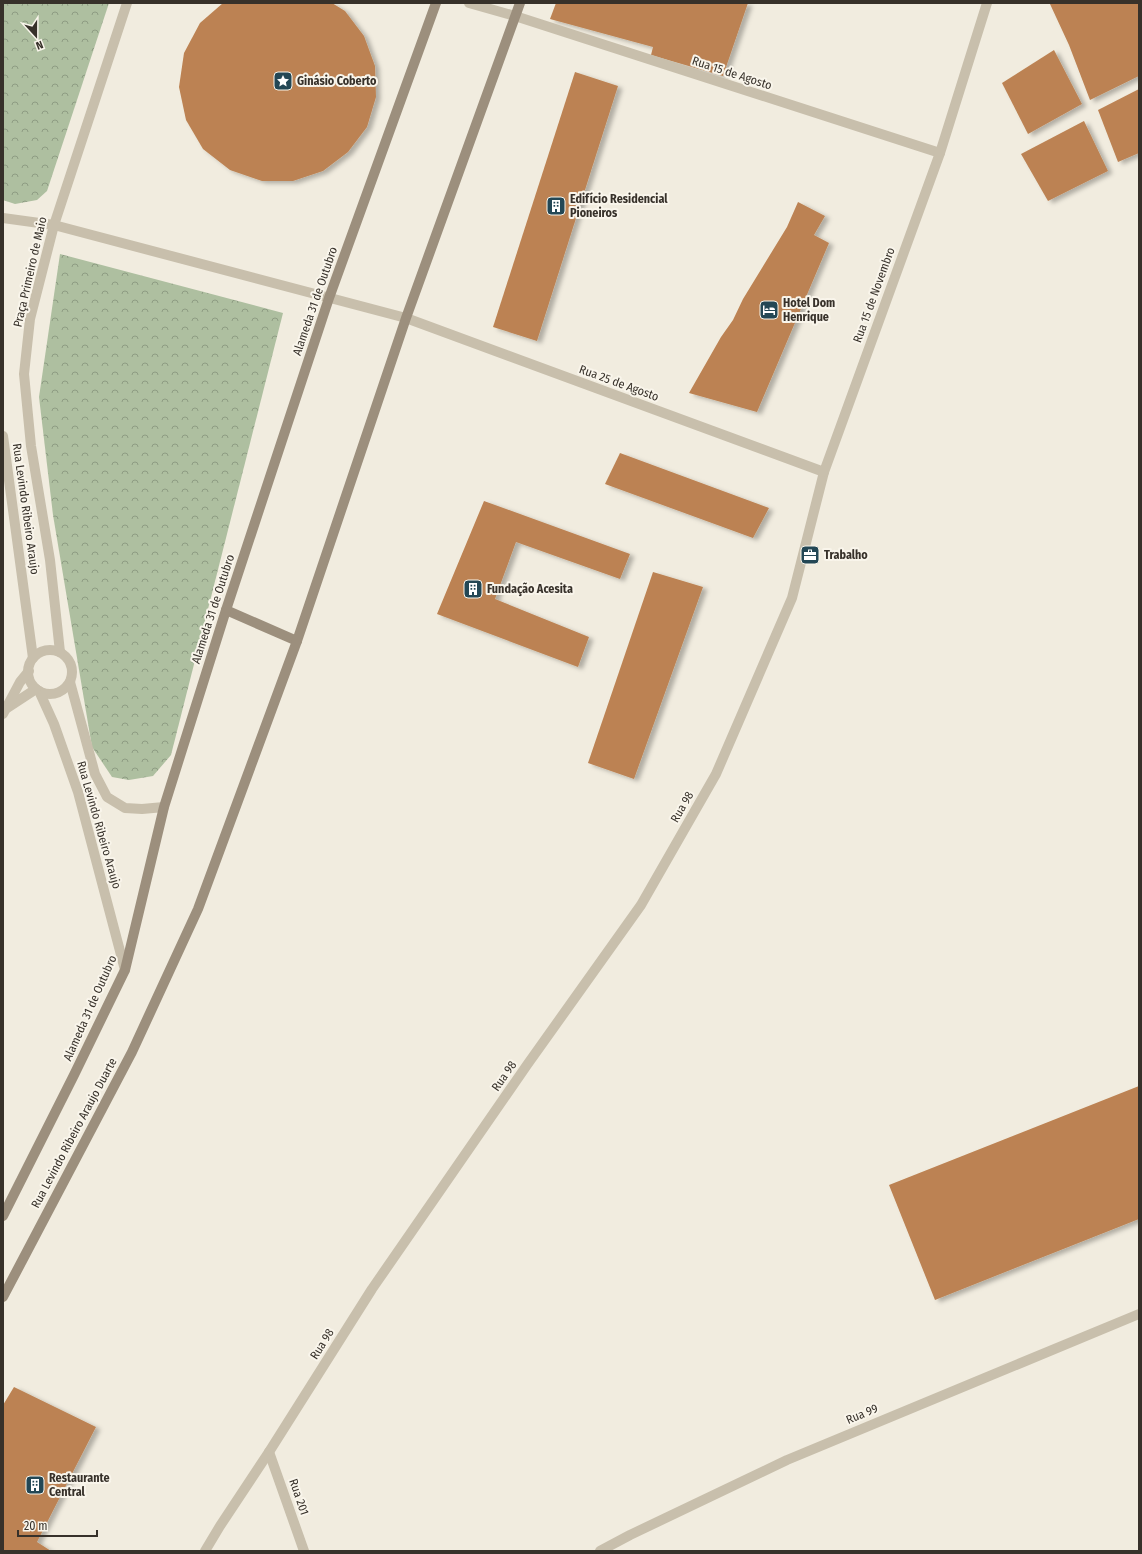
<svg xmlns="http://www.w3.org/2000/svg" width="1142" height="1554" font-family="'Fira Sans Condensed',sans-serif">
  <style>
    .park { fill: url(#park-crowns) }
    .building { fill: #bc8252; filter: url(#shadow) }
    .lines { fill: none; stroke-linecap: round; stroke-linejoin: round }
    .service { stroke: #c8bfac; stroke-width: 10 }
    .minor { stroke: #c8bfac; stroke-width: 10 }
    .secondary { stroke: #9c8f7d; stroke-width: 10 }
    .labels { text-anchor: middle; stroke-width: 4; stroke-linejoin: round; paint-order: stroke }
    .street-label { font-size: 12px; fill: #37312a; stroke: #f9f5eb }
    .poi-label { font-size: 12px; font-weight: bold; fill: #37312a; stroke: #f9f5eb; text-anchor: start }
  </style>
  <defs>
    <pattern id="park-crowns" width="20" height="18" patternUnits="userSpaceOnUse"><rect width="20" height="18" fill="#aebfa0"/><path d="M2 6a3 3 0 1 1 6 0M12 15a3 3 0 1 1 6 0" fill="none" stroke="#8e9c83"/></pattern>
    <filter id="shadow"><feDropShadow dx="4.5" dy="2.5" stdDeviation="2" flood-color="#0004"/></filter>
  </defs>
  <rect width="100%" height="100%" fill="#f1ecdf"/>
  <g class="park">
    <path d="M3,3H109L47,191L37,200L15,204L3,200Z"/>
    <path d="M60,254L283,313L171,755L153,776L129,780L112,777L92,747L53,515L39,397Z"/>
  </g>
  <g class="building">
    <path d="M223,3H332L345,11L364,36L375,66L376,97L367,127L348,152L323,171L293,181H262L230,170L203,149L186,120L179,87L184,53L200,23Z"/>
    <path d="M556,3H748L723,76L651,55L653,47L550,19Z"/>
    <path d="M1052,3H1139V76L1090,100L1069,45L1050,4Z"/>
    <path d="M1054,50L1082,104L1028,134L1002,83Z"/>
    <path d="M575,72L618,86L537,341L493,327Z"/>
    <path d="M1139,89V153L1118,162L1098,110Z"/>
    <path d="M1084,121L1108,171L1048,201L1021,154Z"/>
    <path d="M798,202L825,216L814,235L829,243L757,412L689,393L721,337L733,320L743,299L787,227Z"/>
    <path d="M620,453L769,508L753,538L605,484Z"/>
    <path d="M484,501L630,554L620,579L516,542L495,599L589,637L578,667L437,614Z"/>
    <path d="M653,572L703,587L634,779L588,763Z"/>
    <path d="M1139,1086V1219L935,1300L889,1185Z"/>
    <path d="M14,1387L96,1427L37,1542L51,1551H3V1405Z"/>
  </g>
  <g class="lines">
    <g class="service">
      <path d="M269,1452L304,1551"/>
      <path d="M205,1551L220,1526L269,1452L372,1289L527,1065L641,905L716,774L792,598L824,472"/>
      <path d="M600,1551L630,1535L787,1460L1139,1314"/>
    </g>
    <g class="minor">
      <path d="M469,3L515,16L940,153"/>
      <path d="M3,218L54,225L406,318L824,472L940,153L987,3"/>
      <path d="M3,436L33,658"/>
      <circle cx="50" cy="672" r="22"/>
      <path d="M60,652L50,560L31,446L24,374L30,319L54,225L127,3"/>
      <path d="M70,682L95,774L107,797L125,808L142,809L164,807"/>
      <path d="M39,691L54,724L78,792L125,970"/>
      <path d="M7,708L36,689"/>
      <path d="M3,714L20,682L29,671"/>
    </g>
    <g class="secondary">
      <path d="M226,610L297,641"/>
      <path d="M3,1216L74,1075L125,970L164,807L226,610L329,298L436,3"/>
      <path d="M3,1297L132,1052L198,909L297,641L406,318L520,3"/>
    </g>
  </g>
  <defs>
    <g id="sight-square" transform="scale(1)"><rect x="-9" y="-9" width="18" height="18" rx="4" fill="#234755" stroke="#f9f5eb"/><path d="M0-6L1.8-2.2L6-1.7L2.9 1.2L3.7 5.4L0 3.3L-3.7 5.4L-2.9 1.2L-6-1.7L-1.8-2.2Z" fill="#fff"/></g>
    <g id="building-square" transform="scale(1)"><rect x="-9" y="-9" width="18" height="18" rx="4" fill="#234755" stroke="#f9f5eb"/><path d="M-4-6H4V6H1V3H-1V6H-4ZM-2.5-4.3h1.7v1.8h-1.7ZM.8-4.3h1.7v1.8H.8ZM-2.5-1h1.7V.8h-1.7ZM.8-1h1.7V.8H.8Z" fill="#fff"/></g>
    <g id="hotel-square" transform="scale(1)"><rect x="-9" y="-9" width="18" height="18" rx="4" fill="#234755" stroke="#f9f5eb"/><path d="M-6-4.5h1.5V1H6V5H4.5V3h-9V5H-6ZM-4 0a1.8 1.8 0 1 1 3.6 0ZM.5 0V-2.5h3Q6-2.5 6 0Z" fill="#fff"/></g>
    <g id="office-square" transform="scale(1)"><rect x="-9" y="-9" width="18" height="18" rx="4" fill="#234755" stroke="#f9f5eb"/><path d="M-6-3h4V-5.5h4V-3h4V5H-6ZM-1-4.5V-3h2v-1.5ZM-6 0V1H6V0Z" fill="#fff"/></g>
  </defs>
  <g fill-rule="evenodd">
    <use href="#sight-square" x="283" y="81"/>
    <use href="#building-square" x="556" y="206"/>
    <use href="#hotel-square" x="769" y="310"/>
    <use href="#office-square" x="810" y="555"/>
    <use href="#building-square" x="473" y="589"/>
    <use href="#building-square" x="35" y="1485"/>
  </g>
  <g class="labels">
    <g class="street-label">
      <text transform="translate(732 73) rotate(18)" y="4">Rua 15 de Agosto</text>
      <text transform="translate(30 272) rotate(-77)" y="4">Praça Primeiro de Maio</text>
      <text transform="translate(874 295) rotate(-70)" y="4">Rua 15 de Novembro</text>
      <text transform="translate(315 301) rotate(-71)" y="4">Alameda 31 de Outubro</text>
      <text transform="translate(619 383) rotate(20)" y="4">Rua 25 de Agosto</text>
      <text transform="translate(26 509) rotate(82)" y="4">Rua Levindo Ribeiro Araujo</text>
      <text transform="translate(213 609) rotate(-72)" y="4">Alameda 31 de Outubro</text>
      <text transform="translate(682 807) rotate(-60)" y="4">Rua 98</text>
      <text transform="translate(99 825) rotate(74)" y="4">Rua Levindo Ribeiro Araujo</text>
      <text transform="translate(90 1008) rotate(-66)" y="4">Alameda 31 de Outubro</text>
      <text transform="translate(504 1076) rotate(-55)" y="4">Rua 98</text>
      <text transform="translate(74 1133) rotate(-62)" y="4">Rua Levindo Ribeiro Araujo Duarte</text>
      <text transform="translate(322 1344) rotate(-58)" y="4">Rua 98</text>
      <text transform="translate(862 1414) rotate(-23)" y="4">Rua 99</text>
      <text transform="translate(299 1497) rotate(71)" y="4">Rua 201</text>
    </g>
    <g class="poi-label">
      <text x="297" y="85">Ginásio Coberto</text>
      <text x="570" y="203">Edifício Residencial<tspan x="570" dy="14">Pioneiros</tspan></text>
      <text x="783" y="307">Hotel Dom<tspan x="783" dy="14">Henrique</tspan></text>
      <text x="824" y="559">Trabalho</text>
      <text x="487" y="593">Fundação Acesita</text>
      <text x="49" y="1482">Restaurante<tspan x="49" dy="14">Central</tspan></text>
    </g>
  </g>
  <rect width="1142" height="1554" fill="none" stroke="#37312a" stroke-width="8"/>
  <g transform="translate(36 36) rotate(159)" stroke="#f9f5eb" stroke-width="3" paint-order="stroke">
  <path d="M0-3L7 15L0 10L-7 15Z" fill="#37312a"/>
  <text y="-6" font-size="11" font-weight="bold" text-anchor="middle" fill="#37312a">N</text>
  </g>
  <path d="M18 1530v6h79v-6" fill="none" stroke="#37312a" stroke-width="2"/>
  <text x="24" y="1530" font-size="12" fill="#37312a" stroke="#f9f5eb" stroke-width="3" paint-order="stroke">20 m</text>
</svg>
